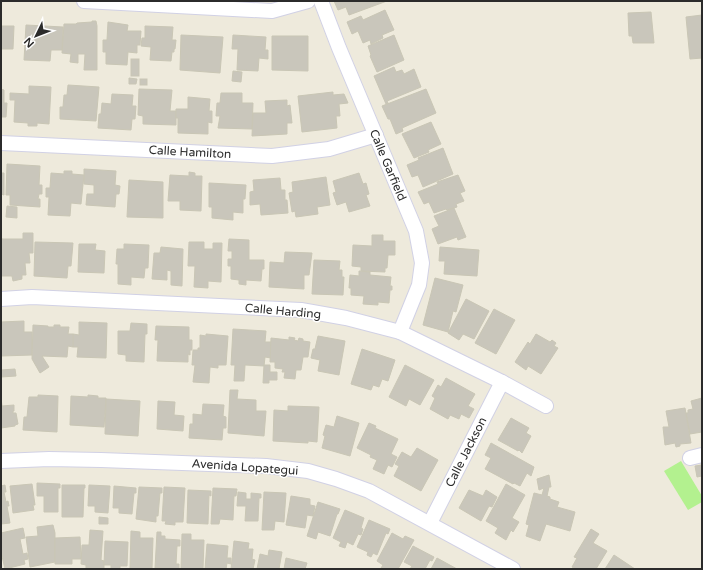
<svg xmlns="http://www.w3.org/2000/svg" width="703" height="570" font-family="'Varela Round',sans-serif">
  <style>
    .pitch { fill: #b3f18f }
    .building { fill: #c9c6bb; stroke: #c9c6b5 }
    .lines { fill: none; stroke-linecap: round; stroke-linejoin: round }
    .minor-casing { stroke: #d1d1e5; stroke-width: 16 }
    .minor { stroke: #fff; stroke-width: 14 }
    .labels { text-anchor: middle; stroke-width: 3; stroke-linejoin: round; paint-order: stroke }
    .street-label { font-size: 12px; fill: #2b2b2b; stroke: #fff }
  </style>
  <rect width="100%" height="100%" fill="#eeeadc"/>
  <path class="pitch" d="M681,461L702,496V502L688,510L664,471Z"/>
  <g class="building">
    <path d="M334,1H387L349,15L346,7L338,10Z"/>
    <path d="M385,10L394,30L382,35L383,38L371,44L370,40L363,43L358,31L352,34L347,22L361,16L363,20Z"/>
    <path d="M651,12L654,43H633L632,36H629L628,13Z"/>
    <path d="M702,15V58L690,59L686,17Z"/>
    <path d="M92,21H96L97,26V70H84L85,54H78V63L70,62L71,54L62,53L64,24H76L77,23L92,22Z"/>
    <path d="M108,22L128,25L127,31H141L140,45H137V53L128,52L127,65L106,64V52H103V40H107Z"/>
    <path d="M26,25L63,27L62,50H51L50,61L24,60Z"/>
    <path d="M1,26H14L13,49H1Z"/>
    <path d="M145,26L173,27L172,40H176L175,49H174V52H172L171,61L150,60L151,47L141,46L142,38H145Z"/>
    <path d="M181,35L223,37L220,73L180,70Z"/>
    <path d="M233,35L266,37L265,50H268V59L259,58L258,71L237,70L238,49H232Z"/>
    <path d="M394,35L404,60L377,72L370,56L371,55L368,46Z"/>
    <path d="M272,36H308V71L272,70Z"/>
    <rect x="131" y="59" width="8" height="17"/>
    <path d="M394,67L396,72L402,70L404,74L414,69L421,87L387,101L388,103L386,104L374,76Z"/>
    <path d="M233,71L242,72L241,82L232,81Z"/>
    <path d="M129,78L137,79L136,84H129Z"/>
    <rect x="140" y="79" width="7" height="6"/>
    <path d="M68,85L99,87L96,121L60,119V107H63L64,95H67Z"/>
    <path d="M29,86L51,87L49,124L37,123V126H28V123L14,122L15,100H10V93L29,94Z"/>
    <path d="M1,89L4,90V103H7L6,117H1Z"/>
    <path d="M139,89L172,90L170,111H176V125L143,124V116L138,115Z"/>
    <path d="M426,89L436,113L402,128L403,131L396,134L390,119H388L382,106Z"/>
    <path d="M333,92V95L344,94L348,103L339,104L340,116H336L337,128L302,132L298,96Z"/>
    <path d="M221,93H242V103H253L252,129L218,128L220,116H216L217,103H220Z"/>
    <path d="M112,94L133,95L132,106H136L135,119H132L131,130L98,128L99,114H101L102,103L111,104Z"/>
    <path d="M188,97L210,99L209,111H212V123L208,122V134L178,133V118H176V109H188Z"/>
    <path d="M287,100V106L290,105L292,123H287V134L252,136L253,113H266L265,101Z"/>
    <path d="M431,122L441,144L428,150L429,152L414,158L402,134Z"/>
    <path d="M443,148L453,174L423,187L418,175L412,177L407,165L419,160L418,158Z"/>
    <path d="M7,164L40,166L39,185H42V194H39L38,199H40V207L10,205V195H6Z"/>
    <path d="M84,169L116,171L115,185L120,186L119,194H116L115,207L86,205L87,194H94V185L84,184Z"/>
    <path d="M64,171H72V174L84,175L81,204L71,203L70,216L48,215L49,197H46V188H50L51,173L64,174Z"/>
    <path d="M189,172L195,173V176H202L201,211L180,210V201H168L170,175L189,176Z"/>
    <path d="M1,173H4V195L1,194Z"/>
    <path d="M359,173L363,184L366,183L369,194L366,195L370,206L349,212L346,202L337,205L333,193L336,192L333,181Z"/>
    <path d="M458,175L465,191L460,193L464,201L456,204L457,207L447,210L446,209L434,213L429,202L424,204L418,192L438,184L437,182Z"/>
    <path d="M326,177L330,205L317,207L318,214L296,217L295,211L292,212L289,193L293,192L292,182Z"/>
    <path d="M280,178L281,190H285V200H287L288,213L261,215L260,204L250,205V192L254,191L253,180Z"/>
    <path d="M129,180L163,182V218L127,217Z"/>
    <path d="M209,183L246,185L245,199H243V213L233,212V220L212,218V207H209Z"/>
    <path d="M7,206L17,207V218L6,217Z"/>
    <path d="M454,208L466,237L458,240L457,237L438,244L432,229L439,226L434,216Z"/>
    <path d="M23,233H33V253H29L30,263H25L26,275H22V279L13,281L12,276H1V237L2,239H23Z"/>
    <path d="M372,235H383V241H395V255H388L387,268H385V272L361,271V267L352,266L353,245L372,246Z"/>
    <path d="M229,239L249,240V260H264V269H262L261,281L246,280V285L239,284V280L231,279V266H228V259H232V251H228Z"/>
    <path d="M35,242L73,243L71,266H68L67,278L34,276Z"/>
    <path d="M189,242H204V249H213V243H222L221,282L208,281V288L194,287L195,266H188Z"/>
    <path d="M79,244H96L95,250L105,251L104,273L78,272Z"/>
    <path d="M124,244L149,245L148,268H145L144,278L131,277V285L118,284V264H116L117,249H124Z"/>
    <path d="M161,247L183,249L182,286L171,285V271L167,270V280L152,279L154,253H160Z"/>
    <path d="M440,247L479,250L477,276L444,274L445,261H439Z"/>
    <path d="M285,252L312,253L309,275H304V289L269,287L270,262L284,263Z"/>
    <path d="M314,260L340,261L339,270H342V277H344L343,295L312,294Z"/>
    <path d="M359,271L370,272V275L391,277L390,286H392V290H390L389,303L378,302V305L363,304L364,296L351,295V288H349L350,275L359,276Z"/>
    <path d="M435,278L463,285L456,312L453,311L448,332L423,325Z"/>
    <path d="M466,299L489,311L474,339L463,334L459,340L448,333Z"/>
    <path d="M494,309L515,320L496,354L475,343Z"/>
    <path d="M24,321V332H32V355L1,356V322Z"/>
    <path d="M79,322L107,323L106,358L77,357L78,347H73V334L79,335Z"/>
    <path d="M131,323L147,324V334H145L144,362L126,361V355L118,354V331H130Z"/>
    <path d="M33,325L48,326V327H54V325H60V327H69L68,334H73V347L68,346L67,357L42,356L49,367L40,373L32,359Z"/>
    <path d="M156,326L189,327V340H192V350H190V355L188,354V362L157,361L158,340H155Z"/>
    <path d="M233,329L266,331L265,342H271V358L265,357L264,366L245,365L244,381H234L235,365H231Z"/>
    <path d="M206,334L228,336L226,365H218V368L210,367L209,383L193,382L195,365H192L193,350H198V348H200V335L206,336Z"/>
    <path d="M536,334L550,342L552,340L556,343L554,346L558,348L541,374L528,366L526,370L515,362L528,342L530,344Z"/>
    <path d="M318,336L345,341L339,375L318,371L320,360L311,358L313,349H315Z"/>
    <path d="M289,337L295,338L294,340L298,341L299,338L303,339V341L310,342L308,357H303L301,370H296L295,379L284,378L285,372H282L283,369L275,368V362H270L271,338L289,340Z"/>
    <path d="M362,349L395,360L388,381L382,379L379,387L373,385L371,390L351,384Z"/>
    <path d="M264,365H270V372H277V380H269V383H263Z"/>
    <path d="M405,365L434,380L420,405L409,399L406,406L389,397Z"/>
    <path d="M15,369L16,376L1,377V370Z"/>
    <path d="M446,378L475,394L468,406L474,409L469,418L461,414L459,419L450,415L448,419L430,409L435,398L432,396L438,385L441,387Z"/>
    <path d="M230,390H238L237,399L256,400V411H266L264,436L228,433Z"/>
    <path d="M38,395L58,396L57,432L23,430L24,417H27L29,397H38Z"/>
    <path d="M88,395L98,396V398H106L104,427L70,425L71,396L88,397Z"/>
    <path d="M1,398L2,406L14,405V411H13V413H16L18,424L15,425V426L1,428Z"/>
    <path d="M702,398V432L690,434L686,413H688V410L693,409L691,401Z"/>
    <path d="M106,399L140,401L138,436L105,434Z"/>
    <path d="M158,401L175,402L174,415L184,416L183,431L157,429Z"/>
    <path d="M203,404L224,405L223,416L226,417V428H223L222,440L189,438L190,424H193V414L202,415Z"/>
    <path d="M288,406L319,407L317,442L308,441V443L273,441L274,410L288,411Z"/>
    <path d="M685,408L691,443L680,444V446L676,447L675,443L665,445L663,427H669L666,411Z"/>
    <path d="M337,416L359,423L350,456L322,448L325,436L323,435L326,425L334,427Z"/>
    <path d="M511,418L529,428L526,433L531,436L522,453L519,450L518,451L498,440Z"/>
    <path d="M369,423L376,426L375,428L398,439L391,454L397,457L392,467L388,465L384,474L373,469L377,460L370,457L371,455L357,448Z"/>
    <path d="M491,443L534,467L531,476L527,473L520,486L514,483L513,484L485,469L491,458L485,455Z"/>
    <path d="M417,448L438,460L421,491L394,476L399,466L395,464L402,452L411,457Z"/>
    <path d="M702,465V476L697,477L695,466Z"/>
    <path d="M549,475L551,487H549L547,496L550,497V499L559,502L557,507L575,512L570,531L546,524L540,541L526,536L529,525L526,524L534,493L542,495L544,488L539,490L537,479Z"/>
    <path d="M37,483L60,484V488H58V512H44V496H37Z"/>
    <path d="M32,484L35,505H33L34,510L13,513L10,486Z"/>
    <path d="M506,484L525,495L512,518L519,522L513,532L511,530L506,540L495,533L498,528L486,521Z"/>
    <path d="M5,485L6,492H4L6,502L8,501L9,506H7L10,523L1,524V486Z"/>
    <path d="M62,485H85V488H84L83,517H62Z"/>
    <path d="M89,485L110,486L108,513L95,512V506H88Z"/>
    <path d="M114,486L136,488V493H134L132,514L119,513V508H113Z"/>
    <path d="M139,487L162,488V493H160L158,516H156V522L136,519Z"/>
    <path d="M164,487L185,488L183,522H175V525L165,524L166,521H162Z"/>
    <path d="M213,488L237,489L236,496H234L233,520L220,519L219,524H211Z"/>
    <path d="M188,490L211,491V496L209,495L208,524L187,523Z"/>
    <path d="M469,490L483,496L486,490L497,497L492,507L489,506L481,521L459,508Z"/>
    <path d="M238,492L246,493V499H251V493L261,494V498H259L258,521H245L246,506H237Z"/>
    <path d="M264,492L286,493L284,522L275,521L274,530H262Z"/>
    <path d="M291,496L310,499V505L315,506L313,516L307,515L305,528L286,525Z"/>
    <path d="M318,502L340,509L338,514H337L330,536L318,532L316,539L307,536Z"/>
    <path d="M345,510L364,518L361,528L363,529L361,535L358,534L353,545L347,542L345,548L339,546L341,542L333,538Z"/>
    <path d="M99,517L108,518V524H99Z"/>
    <path d="M369,520L390,529L388,534L386,533L377,555L373,553L371,557L367,555L368,552L357,547Z"/>
    <path d="M53,525L55,533V562L30,567L26,537L38,536L37,527Z"/>
    <path d="M23,528L25,538L20,539L23,554L27,553L28,559L24,560L25,564L5,569L1,552V533Z"/>
    <path d="M591,529L599,534L593,543L607,551L596,569H576L572,567L577,558L574,557Z"/>
    <path d="M90,530L103,531L101,560L104,561V569L86,568V565L81,564L82,545H89Z"/>
    <path d="M131,531L140,532V538H153L152,569H130Z"/>
    <path d="M157,532H161V536H165V539L180,540V546H177L176,564H179V569L155,568Z"/>
    <path d="M392,533L403,539L405,536L414,540L398,569H384L381,568L383,565L377,561Z"/>
    <path d="M182,534H191V540H204L203,569H181Z"/>
    <path d="M80,537L81,559H72V564H55V538Z"/>
    <path d="M105,541L128,542L127,566H120V569H111V565H104Z"/>
    <path d="M234,541L249,543L248,549H253L252,559L255,560L253,569H231Z"/>
    <path d="M207,544L228,546L227,558H231V564L227,563L226,569H205Z"/>
    <path d="M413,546L434,557L432,561L430,560L425,569H410L412,566L404,562Z"/>
    <path d="M269,550L282,552L279,569H257L260,554L268,556Z"/>
    <path d="M614,555L635,569H605Z"/>
    <path d="M286,558L307,563L305,569H284Z"/>
    <path d="M437,558L457,569H431Z"/>
  </g>
  <g class="lines">
    <g class="minor-casing">
      <g id="minor">
        <path d="M84,1L272,11L308,1"/>
        <path d="M321,1L339,48L416,231L422,263L419,285L400,332"/>
        <path d="M1,143L272,156L329,149L376,135"/>
        <path d="M1,299L32,297L301,310L346,318L400,332L502,382L546,406"/>
        <path d="M690,458L702,455"/>
        <path d="M1,461L49,459L101,460L266,466L308,471L336,479L369,491L513,569"/>
        <path d="M430,523L502,382"/>
      </g>
    </g>
    <use href="#minor" class="minor"/>
  </g>
  <g class="labels">
    <g class="street-label">
      <text transform="translate(190 152) rotate(3)" y="4">Calle Hamilton</text>
      <text transform="translate(388 165) rotate(67)" y="4">Calle Garfield</text>
      <text transform="translate(283 311) rotate(5)" y="4">Calle Harding</text>
      <text transform="translate(466 452) rotate(-63)" y="4">Calle Jackson</text>
      <text transform="translate(245 467) rotate(4)" y="4">Avenida Lopategui</text>
    </g>
  </g>
  <rect width="703" height="570" fill="none" stroke="#2b2b2b" stroke-width="4"/>
  <g transform="translate(36 36) rotate(227)" stroke="#ffffff" stroke-width="3" paint-order="stroke">
  <path d="M0-3L7 15L0 10L-7 15Z" fill="#2b2b2b"/>
  <text y="-6" font-size="11" font-weight="bold" text-anchor="middle" fill="#2b2b2b">N</text>
  </g>
</svg>
